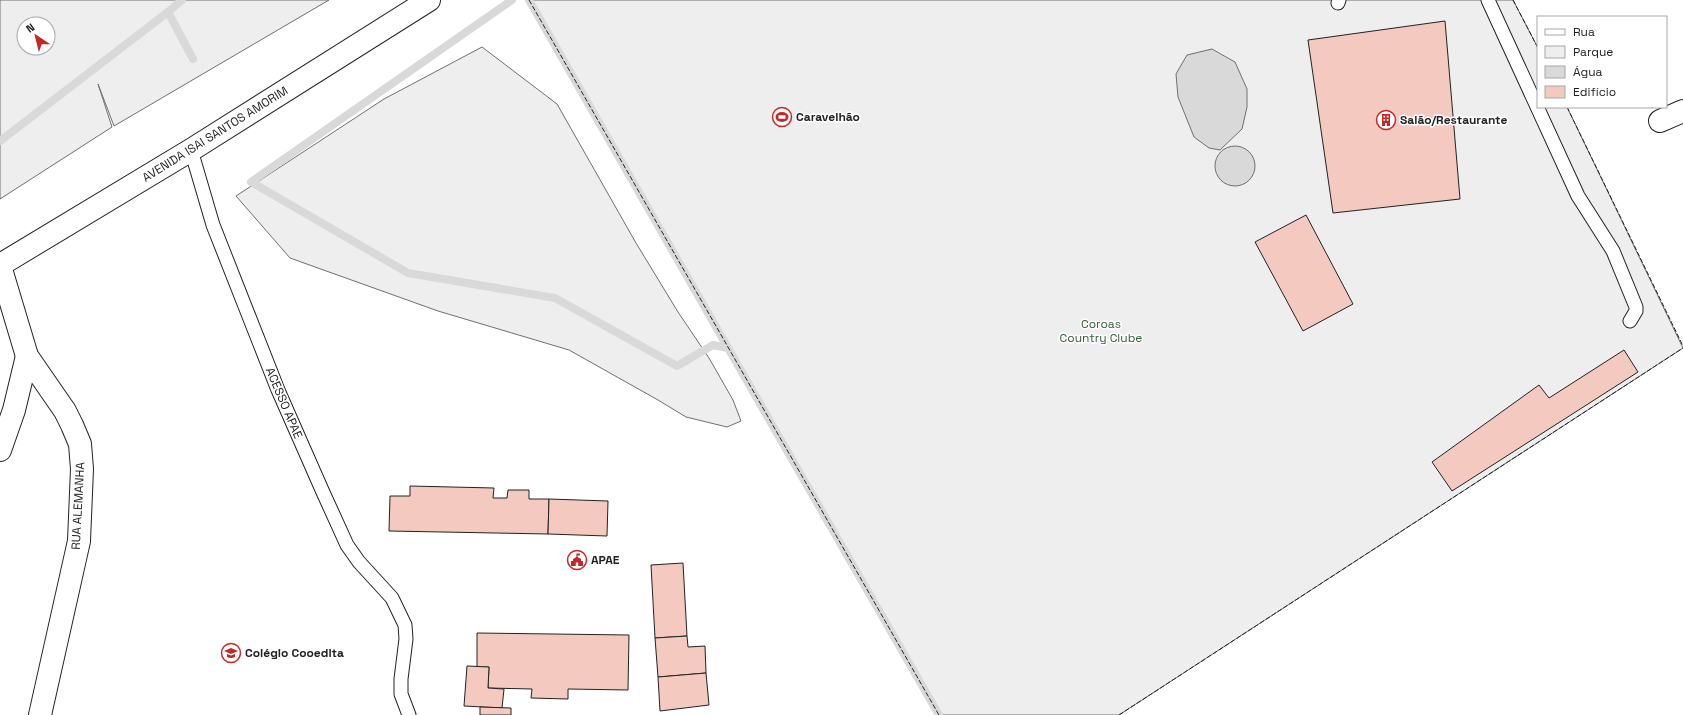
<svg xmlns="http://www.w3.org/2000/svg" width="1683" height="715" font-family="'Space Grotesk',sans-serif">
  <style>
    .green { fill: #eee; stroke: #6f6f6f; fill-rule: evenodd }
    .water { fill: #d9d9d9; stroke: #6f6f6f }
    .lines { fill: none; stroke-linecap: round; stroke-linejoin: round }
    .stream { stroke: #d9d9d9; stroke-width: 8 }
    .building { fill: #f3c9c0; stroke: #222 }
    .service-casing { stroke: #222; stroke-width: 15 }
    .minor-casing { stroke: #222; stroke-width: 24 }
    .secondary-casing { stroke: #222; stroke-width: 24 }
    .service { stroke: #fff; stroke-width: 13 }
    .minor { stroke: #fff; stroke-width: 22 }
    .secondary { stroke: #fff; stroke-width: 22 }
    .fence { stroke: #222; stroke-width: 1; stroke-dasharray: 5 2; stroke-linecap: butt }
    .labels { text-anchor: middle; stroke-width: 3; stroke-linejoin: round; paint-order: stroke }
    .poi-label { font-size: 12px; font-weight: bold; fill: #222; stroke: #fff; text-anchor: start }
    .street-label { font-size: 12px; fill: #222; stroke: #fff }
    .park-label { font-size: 12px; fill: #2f5e38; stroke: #fff }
  </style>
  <rect width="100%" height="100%" fill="#fff"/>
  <g class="green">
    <path d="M0,0H329L114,126L98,84L112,127L0,199ZM24,24H48V48H24Z"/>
    <path d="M529,0H1513L1538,48V107H1567L1683,348L1119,715H939Z"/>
    <path d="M482,47L557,104L636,243L678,312L709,358L733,400L741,421L727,427L686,417L658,400L569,350L438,311L290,258L236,196L384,99Z"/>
  </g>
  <g class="water">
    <path d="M1212,49L1235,62L1247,89V107L1242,129L1220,150L1209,148L1194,137L1178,97L1176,74L1187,55Z"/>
    <circle cx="1235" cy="166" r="20"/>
  </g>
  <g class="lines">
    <g class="stream">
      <path d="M182,0L168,12L193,59"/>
      <path d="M512,0L251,182L408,273L555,298L677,366L713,345L728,348L939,715"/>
      <path d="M529,0L728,348"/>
      <path d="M0,141L168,12"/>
    </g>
  </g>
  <g class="building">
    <path d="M1445,21L1460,199L1333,213L1308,40Z"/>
    <path d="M1306,215L1353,304L1303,331L1255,242Z"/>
    <path d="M1624,350L1638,372L1452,491L1432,462L1539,385L1549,398Z"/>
    <path d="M410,486L494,488L493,498H507L508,490H529V499H549L548,534L389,531L390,496H410Z"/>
    <path d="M549,499L608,501L607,536L548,534Z"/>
    <path d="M683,563L687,636L655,638L651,565Z"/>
    <path d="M477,633L629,635L628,690L568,689V699L531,698L532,689L488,688L489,667H477Z"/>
    <path d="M687,636L688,647L705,646L706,673L658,677L655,638Z"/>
    <path d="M467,666L489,667L488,688L504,689L502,708L464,706Z"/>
    <path d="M706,673L709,705L660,711L658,677Z"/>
    <path d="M480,707L511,708V715H480Z"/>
  </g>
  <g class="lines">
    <g class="service-casing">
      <g id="service">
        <path d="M1488,0L1578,196L1613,251L1636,307V311L1630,321"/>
        <path d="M1338,3L1339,0"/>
        <path d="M191,150L213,225L278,390L322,490L347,545L359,562L392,598L405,625L406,639L401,679V694L409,715"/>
      </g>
    </g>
    <g class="minor-casing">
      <g id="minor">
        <path d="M1660,121L1683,111"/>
        <path d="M0,266L27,356L65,411L72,425L80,444L82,469L79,541L40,715"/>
        <path d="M0,450L14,410L27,356"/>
      </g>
    </g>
    <g class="secondary-casing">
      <path id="secondary" d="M0,265L191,150L429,0"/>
    </g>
    <use href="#service" class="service"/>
    <use href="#minor" class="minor"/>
    <use href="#secondary" class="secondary"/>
    <g class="fence">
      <path d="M529,0L939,715"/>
      <path d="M1513,0L1538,48"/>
      <path d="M1567,107L1683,346"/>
      <path d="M1119,715L1683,348"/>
    </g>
  </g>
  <defs>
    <g id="stadium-ring" transform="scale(1)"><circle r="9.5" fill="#fff" stroke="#c62828" stroke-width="1.5"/><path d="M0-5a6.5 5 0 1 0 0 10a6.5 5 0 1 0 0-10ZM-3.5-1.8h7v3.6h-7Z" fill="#c62828"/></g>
    <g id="building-ring" transform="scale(1)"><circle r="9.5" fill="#fff" stroke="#c62828" stroke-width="1.5"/><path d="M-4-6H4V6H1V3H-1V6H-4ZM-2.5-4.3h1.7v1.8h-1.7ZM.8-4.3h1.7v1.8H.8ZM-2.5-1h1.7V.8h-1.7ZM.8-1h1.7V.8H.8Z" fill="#c62828"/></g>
    <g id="civic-ring" transform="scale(1)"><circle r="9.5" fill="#fff" stroke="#c62828" stroke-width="1.5"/><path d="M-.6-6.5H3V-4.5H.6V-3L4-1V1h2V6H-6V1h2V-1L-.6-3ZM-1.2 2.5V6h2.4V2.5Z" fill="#c62828"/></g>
    <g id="school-ring" transform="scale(1)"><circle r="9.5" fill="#fff" stroke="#c62828" stroke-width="1.5"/><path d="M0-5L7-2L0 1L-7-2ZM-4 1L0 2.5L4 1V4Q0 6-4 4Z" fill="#c62828"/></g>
  </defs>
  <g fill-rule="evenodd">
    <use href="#stadium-ring" x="782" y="117"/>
    <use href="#building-ring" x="1386" y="120"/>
    <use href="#civic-ring" x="577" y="560"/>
    <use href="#school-ring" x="231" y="653"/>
  </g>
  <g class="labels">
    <g class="poi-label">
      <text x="796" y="121">Caravelhão</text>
      <text x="1400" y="124">Salão/Restaurante</text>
      <text x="591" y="564">APAE</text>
      <text x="245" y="657">Colégio Cooedita</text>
    </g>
    <g class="street-label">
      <text transform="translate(215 134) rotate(-32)" y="4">AVENIDA ISAI SANTOS AMORIM</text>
      <text transform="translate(284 403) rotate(67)" y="4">ACESSO APAE</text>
      <text transform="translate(78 506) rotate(-87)" y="4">RUA ALEMANHA</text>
    </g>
    <g class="park-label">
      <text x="1101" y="328">Coroas<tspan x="1101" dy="14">Country Clube</tspan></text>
    </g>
  </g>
  <rect x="1537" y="16" width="130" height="92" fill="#ffffff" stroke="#a7a7a7"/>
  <rect x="1545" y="29" width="20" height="6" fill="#ffffff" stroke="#a7a7a7"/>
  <text x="1573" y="36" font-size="12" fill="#222222">Rua</text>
  <rect x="1545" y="46" width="20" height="12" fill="#eeeeee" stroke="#a7a7a7"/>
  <text x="1573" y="56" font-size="12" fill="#222222">Parque</text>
  <rect x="1545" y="66" width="20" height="12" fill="#d9d9d9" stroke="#a7a7a7"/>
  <text x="1573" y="76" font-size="12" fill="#222222">Água</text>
  <rect x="1545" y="86" width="20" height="12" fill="#f3c9c0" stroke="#a7a7a7"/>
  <text x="1573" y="96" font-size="12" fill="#222222">Edifício</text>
  <g transform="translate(36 36) rotate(325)"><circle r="19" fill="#ffffff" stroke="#a7a7a7"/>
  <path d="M0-3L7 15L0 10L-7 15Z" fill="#c62828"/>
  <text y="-6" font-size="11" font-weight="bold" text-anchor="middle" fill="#222222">N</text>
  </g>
</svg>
